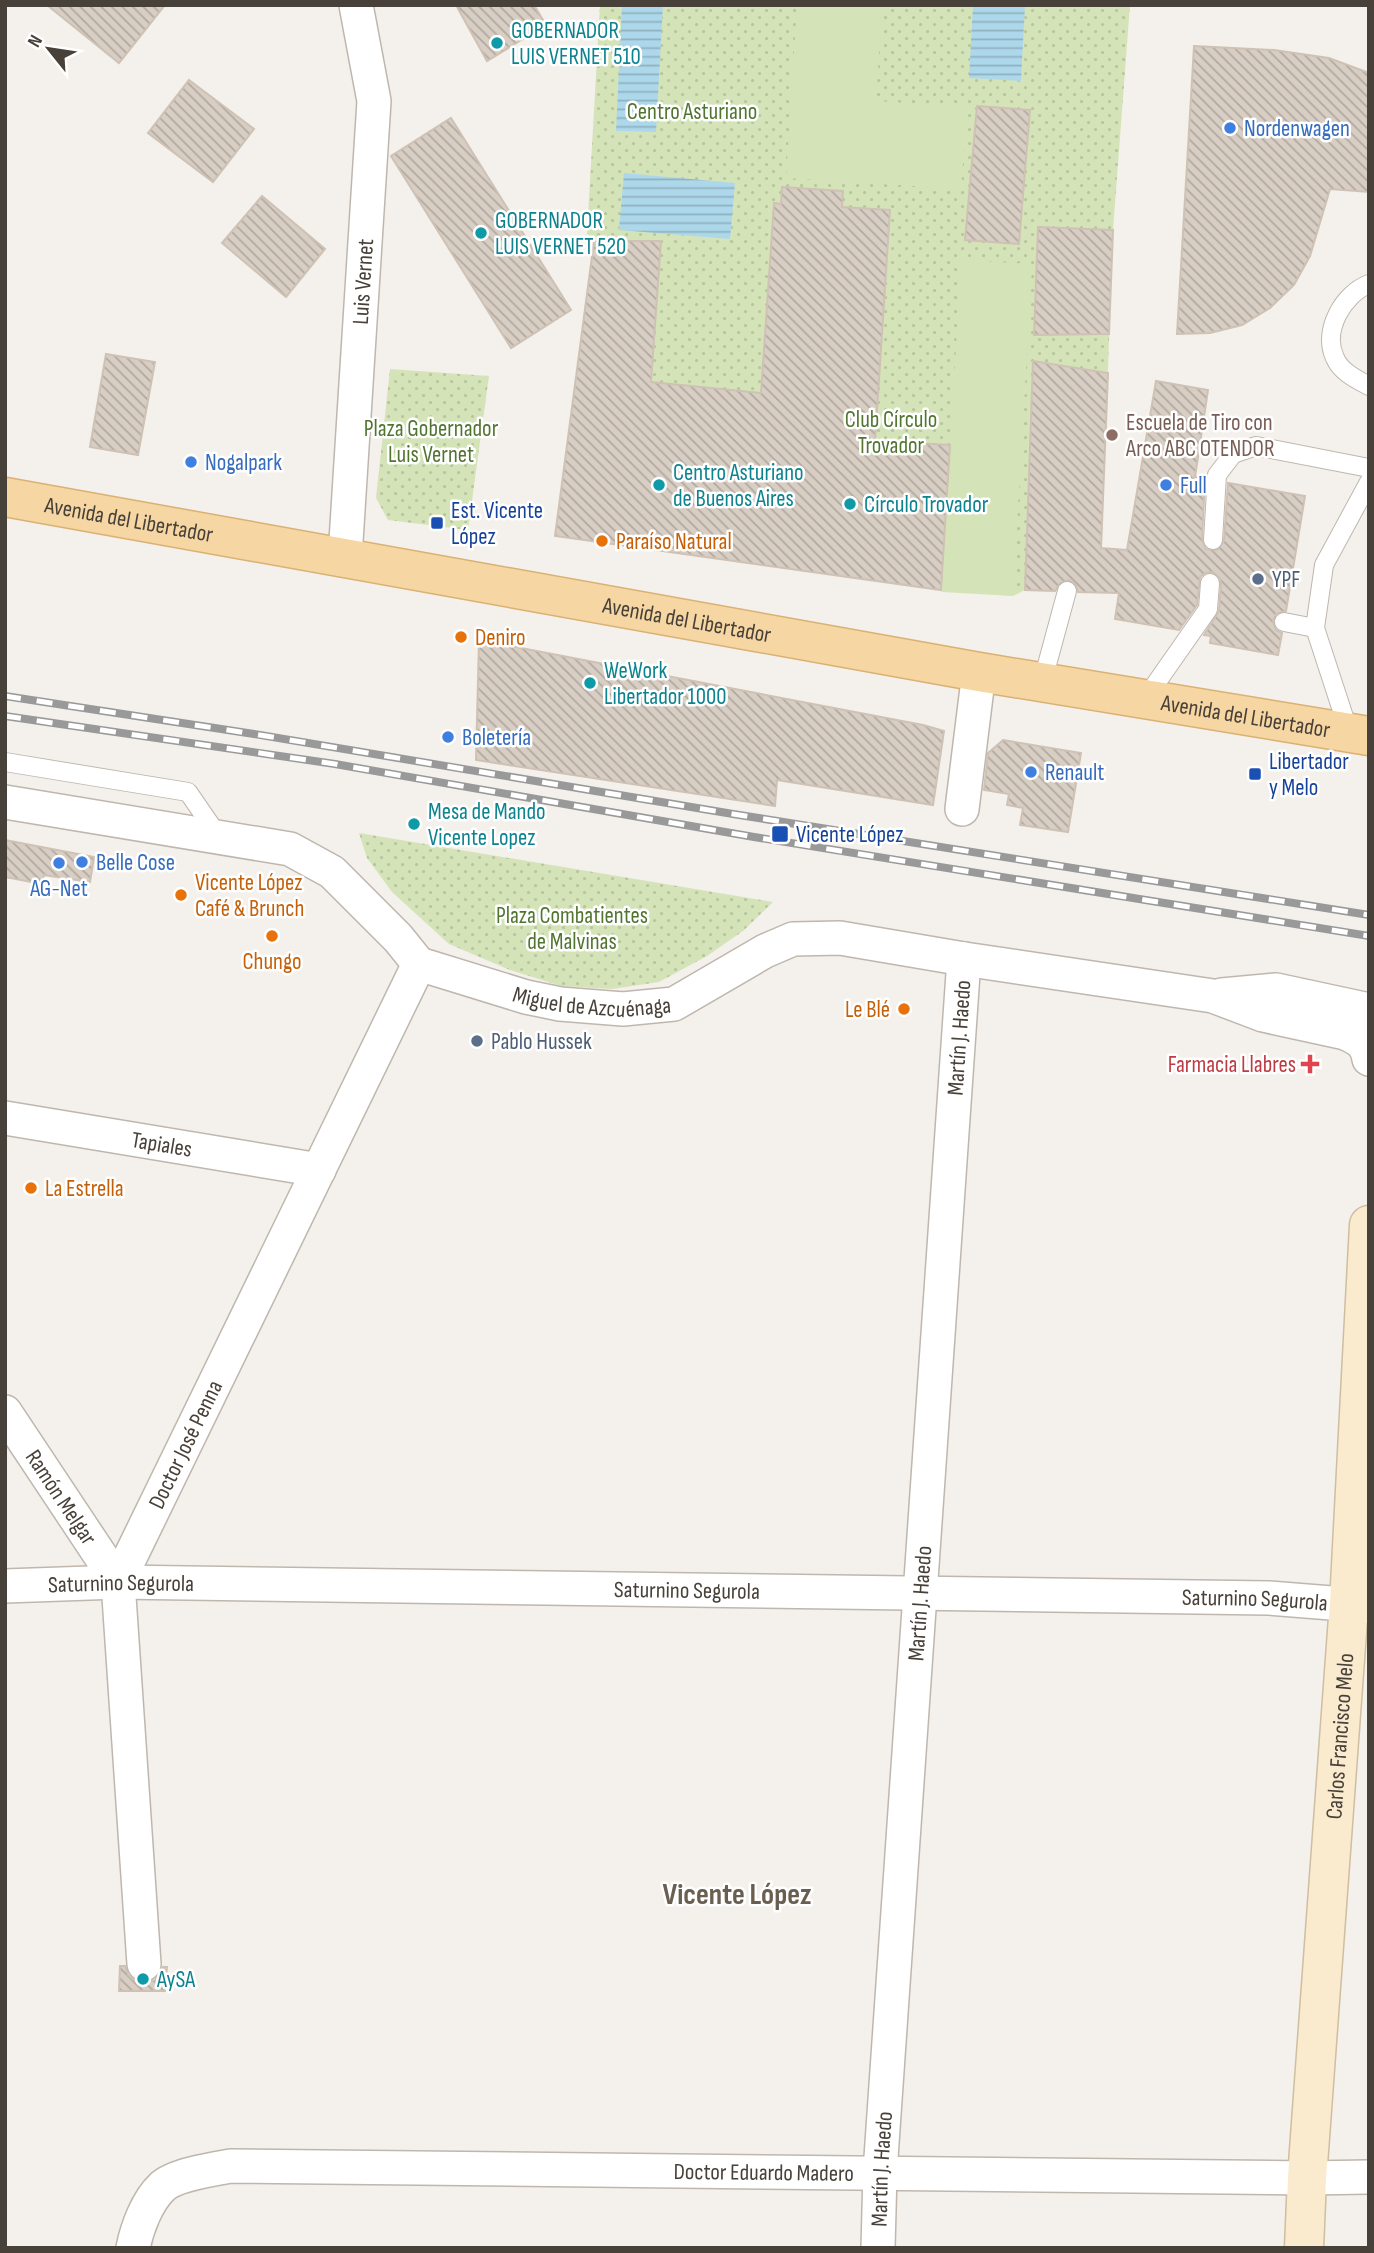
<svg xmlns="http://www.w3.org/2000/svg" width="1374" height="2253" font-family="'Sofia Sans Condensed',sans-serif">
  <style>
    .park { fill: url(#park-dots) }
    .pitch { fill: #d5e4b8 }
    .water { fill: url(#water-rules) }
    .building { fill: url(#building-back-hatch); stroke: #cfc2b5; stroke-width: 2 }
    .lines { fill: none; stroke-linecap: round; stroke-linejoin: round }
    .lane-casing { stroke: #bfb7ae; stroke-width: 20 }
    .street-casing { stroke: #bfb7ae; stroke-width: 36 }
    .secondary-casing { stroke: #cfbe9f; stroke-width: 41 }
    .primary-casing { stroke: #dab173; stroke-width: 41 }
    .lane { stroke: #fff; stroke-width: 18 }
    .street { stroke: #fff; stroke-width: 33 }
    .secondary { stroke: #faebcf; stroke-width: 38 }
    .primary { stroke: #f6d6a2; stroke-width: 38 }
    .rail-casing { stroke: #999; stroke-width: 8 }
    .rail { stroke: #fff; stroke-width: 5; stroke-dasharray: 16; stroke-linecap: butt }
    .culture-dot { fill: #0f9aa8; stroke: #fff; stroke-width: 2.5 }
    .shop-dot { fill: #3f7fe0; stroke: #fff; stroke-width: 2.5 }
    .education-dot { fill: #8d6e63; stroke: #fff; stroke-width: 2.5 }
    .transit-dot { fill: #1a4fb4; stroke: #fff; stroke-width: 2.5 }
    .food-dot { fill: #e8710a; stroke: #fff; stroke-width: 2.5 }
    .service-dot { fill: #5c6f8a; stroke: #fff; stroke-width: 2.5 }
    .health-dot { fill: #e0444e; stroke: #fff; stroke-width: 2.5 }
    .labels { text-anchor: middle; stroke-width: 5; stroke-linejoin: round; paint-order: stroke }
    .culture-label { font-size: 23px; fill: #0d838f; stroke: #fff; text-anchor: start }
    .park-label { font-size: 23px; fill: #517531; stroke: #fff }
    .shop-label { font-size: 23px; fill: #366cbe; stroke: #fff; text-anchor: start }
    .street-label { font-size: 23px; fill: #484139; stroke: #fff }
    .education-label { font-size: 23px; fill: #785e54; stroke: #fff; text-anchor: start }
    .transit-label { font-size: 23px; fill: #164399; stroke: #fff; text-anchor: start }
    .food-label { font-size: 23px; fill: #c56008; stroke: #fff; text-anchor: start }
    .service-label { font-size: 23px; fill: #4e5e75; stroke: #fff; text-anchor: start }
    .health-label { font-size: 23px; fill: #be3a42; stroke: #fff; text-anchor: end }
    .district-label { font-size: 30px; font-weight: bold; fill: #6a5e51; stroke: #fff }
  </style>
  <defs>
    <pattern id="park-dots" width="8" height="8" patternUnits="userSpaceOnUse" patternTransform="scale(1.75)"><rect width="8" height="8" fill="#d5e4b8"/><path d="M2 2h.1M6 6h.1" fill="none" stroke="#b8c59f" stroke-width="1.8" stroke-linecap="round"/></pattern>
    <pattern id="water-rules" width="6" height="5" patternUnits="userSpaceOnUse" patternTransform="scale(1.75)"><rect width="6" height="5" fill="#add8eb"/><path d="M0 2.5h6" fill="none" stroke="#8fb1bf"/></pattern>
    <pattern id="building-back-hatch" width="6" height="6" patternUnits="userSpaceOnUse" patternTransform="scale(1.75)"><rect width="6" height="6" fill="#d8cec4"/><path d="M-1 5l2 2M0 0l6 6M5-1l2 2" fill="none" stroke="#b1a9a0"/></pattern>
  </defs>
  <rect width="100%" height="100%" fill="#f4f0eb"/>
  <g class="park">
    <path d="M600,5H1130L1113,230L1100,592L1025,590L1013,596L941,590L750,562L578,374L594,241L587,234Z"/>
    <path d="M390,369L489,376L468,530L388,520L376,498Z"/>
    <path d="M359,833L773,902L743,931L707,956L659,982L612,989L561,986L510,970L449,944L392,892L367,858Z"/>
  </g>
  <g class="pitch">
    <path d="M797,5H882L876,101L967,107L961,189L786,178Z"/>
    <path d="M961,260L1032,264L1013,596L942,592Z"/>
  </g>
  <g class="water">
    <path d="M622,5H663L656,132L616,131Z"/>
    <path d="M973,5H1025L1021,81L969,78Z"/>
    <path d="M624,173L735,183L730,239L619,230Z"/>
  </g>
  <g class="building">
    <path d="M47,5H165L119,63Z"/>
    <path d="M456,5H534L546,25L487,61Z"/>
    <path d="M1194,46L1274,50L1329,58L1369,73V192L1330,189L1310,256L1294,285L1270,308L1242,325L1210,333L1177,334Z"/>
    <path d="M189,80L254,129L213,182L148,133Z"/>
    <path d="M977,106L1030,110L1019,244L965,240Z"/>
    <path d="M451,118L571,310L511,348L391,156Z"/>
    <path d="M782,187L843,191L842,207L890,210L875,441L950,445L941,590L555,536L594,241H661L651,382L761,393L774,203L781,204Z"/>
    <path d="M262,196L325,249L286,297L222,243Z"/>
    <path d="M1038,227L1113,230L1109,334L1034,335Z"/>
    <path d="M106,354L155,362L138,455L90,447Z"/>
    <path d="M1033,361L1108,373L1101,548L1127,550L1156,381L1208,390L1195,477L1205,479L1202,539L1206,549L1217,550L1224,541L1228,483L1305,496L1286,611L1276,614L1273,621L1276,630L1282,633L1278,655L1210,643L1211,636L1204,635L1219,611L1221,584L1220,578L1212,572L1205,573L1200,577L1197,605L1179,630L1115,619L1119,593L1078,592L1075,584L1069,580L1060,583L1055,591L1025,590Z"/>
    <path d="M479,640L923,725L944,731L933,805L777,780L775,806L476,760Z"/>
    <path d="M1003,740L1081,753L1068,832L1020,825L1023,808L1007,805L1009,794L984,790L988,753Z"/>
    <path d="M5,840L94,857L90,882L44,875L42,884L5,877Z"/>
    <path d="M120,1966H125L128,1975L135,1981L145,1983L155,1980L163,1967H167L165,1991H119Z"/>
  </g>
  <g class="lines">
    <g class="lane-casing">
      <g id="lane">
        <path d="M1369,284C1343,294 1322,331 1335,358C1341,372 1356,379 1369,386"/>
        <path d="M1213,540L1217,475L1233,454L1256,446L1369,468"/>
        <path d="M1284,622L1315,628"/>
        <path d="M1042,683L1067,591"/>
        <path d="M1145,699L1208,609L1210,583"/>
        <path d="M1349,732L1315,628L1324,565L1369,482"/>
        <path d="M5,762L188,792L219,837"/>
      </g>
    </g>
    <g class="street-casing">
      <g id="street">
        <path id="s1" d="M345,557L374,101L356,5"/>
        <path id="s2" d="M5,802L290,849L332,872L398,938L419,964L526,997L560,1004L623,1009L674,1004L765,951L793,939L840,938L964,959L1213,996L1263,1015L1345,1033C1359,1039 1367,1044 1369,1059"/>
        <path d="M962,809L979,672"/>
        <path d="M1222,995L1276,990L1369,1010"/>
        <path id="s3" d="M5,1118L319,1170"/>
        <path id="s4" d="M5,1412L118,1582"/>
        <path id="s5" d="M5,1586L118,1582L1269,1598L1369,1606"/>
        <path id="s6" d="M144,1964L118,1582L419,964"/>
        <path id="s7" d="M133,2248C137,2228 147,2201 162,2187C174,2175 214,2169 231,2166L1307,2178L1369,2177"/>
        <path id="s8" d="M878,2248L880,2172L964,959"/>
      </g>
    </g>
    <g class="secondary-casing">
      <g id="secondary">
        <path id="s9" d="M1304,2248L1307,2178L1349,1604L1369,1225"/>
      </g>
    </g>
    <g class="primary-casing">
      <g id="primary">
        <path id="s10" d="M5,497L979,672L1369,736"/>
      </g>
    </g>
    <use href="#lane" class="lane"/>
    <use href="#street" class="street"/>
    <use href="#secondary" class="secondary"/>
    <use href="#primary" class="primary"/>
    <g class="rail-casing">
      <g id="rail">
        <path d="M5,696L254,734L733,814L1369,915"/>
        <path d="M5,716L335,764L754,837L1369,936"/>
      </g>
    </g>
    <use href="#rail" class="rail"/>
  </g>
  <g class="culture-dot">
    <circle cx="497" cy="43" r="7"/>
    <circle cx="481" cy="233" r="7"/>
    <circle cx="659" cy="485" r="7"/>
    <circle cx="850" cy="504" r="7"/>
    <circle cx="590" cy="683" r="7"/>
    <circle cx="414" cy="824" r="7"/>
    <circle cx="143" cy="1979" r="7"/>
  </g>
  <g class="shop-dot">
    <circle cx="1230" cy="128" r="7"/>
    <circle cx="191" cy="462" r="7"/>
    <circle cx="1166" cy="485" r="7"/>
    <circle cx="448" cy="737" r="7"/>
    <circle cx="1031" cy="772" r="7"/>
    <circle cx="82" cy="862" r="7"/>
    <circle cx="59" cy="863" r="7"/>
  </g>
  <circle class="education-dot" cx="1112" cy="435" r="7"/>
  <g class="transit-dot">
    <rect x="430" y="516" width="14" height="14" rx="3.5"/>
    <rect x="1248" y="767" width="14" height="14" rx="3.5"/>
    <rect x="771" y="825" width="18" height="18" rx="3.5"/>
  </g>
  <g class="food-dot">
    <circle cx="602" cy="541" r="7"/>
    <circle cx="461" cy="637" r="7"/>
    <circle cx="181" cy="895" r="7"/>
    <circle cx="272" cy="936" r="7"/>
    <circle cx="904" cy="1009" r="7"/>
    <circle cx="31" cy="1188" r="7"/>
  </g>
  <g class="service-dot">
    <circle cx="1258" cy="579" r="7"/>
    <circle cx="477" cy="1041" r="7"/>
  </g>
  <path class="health-dot" d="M1306.5 1053.5h7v7h7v7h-7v7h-7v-7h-7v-7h7z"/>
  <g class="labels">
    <g class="culture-label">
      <text x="511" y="38">GOBERNADOR<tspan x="511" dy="26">LUIS VERNET 510</tspan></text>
      <text x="495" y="228">GOBERNADOR<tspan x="495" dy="26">LUIS VERNET 520</tspan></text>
      <text x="673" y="480">Centro Asturiano<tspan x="673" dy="26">de Buenos Aires</tspan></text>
      <text x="864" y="512">Círculo Trovador</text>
      <text x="604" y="678">WeWork<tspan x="604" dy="26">Libertador 1000</tspan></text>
      <text x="428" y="819">Mesa de Mando<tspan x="428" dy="26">Vicente Lopez</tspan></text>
      <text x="157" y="1987">AySA</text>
    </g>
    <g class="park-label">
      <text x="692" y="119">Centro Asturiano</text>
      <text x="891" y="427">Club Círculo<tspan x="891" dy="26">Trovador</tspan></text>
      <text x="431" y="436">Plaza Gobernador<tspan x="431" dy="26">Luis Vernet</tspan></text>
      <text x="572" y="923">Plaza Combatientes<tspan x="572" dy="26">de Malvinas</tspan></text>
    </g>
    <g class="shop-label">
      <text x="1244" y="136">Nordenwagen</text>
      <text x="205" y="470">Nogalpark</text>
      <text x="1180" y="493">Full</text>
      <text x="462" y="745">Boletería</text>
      <text x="1045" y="780">Renault</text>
      <text x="96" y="870">Belle Cose</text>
      <text x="59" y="896" text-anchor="middle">AG-Net</text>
    </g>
    <g class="street-label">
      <text dy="8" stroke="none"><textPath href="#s1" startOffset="276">Luis Vernet</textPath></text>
      <text dy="8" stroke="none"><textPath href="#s10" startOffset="126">Avenida del Libertador</textPath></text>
      <text dy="8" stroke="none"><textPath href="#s10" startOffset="693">Avenida del Libertador</textPath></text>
      <text dy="8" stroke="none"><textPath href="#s10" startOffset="1260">Avenida del Libertador</textPath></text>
      <text dy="8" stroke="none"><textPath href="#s2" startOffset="642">Miguel de Azcuénaga</textPath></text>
      <text dy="8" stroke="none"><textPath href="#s8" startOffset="1213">Martín J. Haedo</textPath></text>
      <text dy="8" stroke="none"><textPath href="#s3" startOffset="159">Tapiales</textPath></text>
      <text dy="8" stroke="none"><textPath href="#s6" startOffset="536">Doctor José Penna</textPath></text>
      <text dy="8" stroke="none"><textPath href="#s4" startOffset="102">Ramón Melgar</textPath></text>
      <text dy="8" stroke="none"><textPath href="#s5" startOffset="116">Saturnino Segurola</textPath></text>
      <text dy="8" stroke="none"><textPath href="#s5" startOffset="682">Saturnino Segurola</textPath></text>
      <text dy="8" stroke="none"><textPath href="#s5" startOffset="1250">Saturnino Segurola</textPath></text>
      <text dy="8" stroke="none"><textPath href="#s8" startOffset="646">Martín J. Haedo</textPath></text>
      <text dy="8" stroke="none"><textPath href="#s9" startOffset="513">Carlos Francisco Melo</textPath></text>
      <text dy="8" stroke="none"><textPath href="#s8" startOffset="79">Martín J. Haedo</textPath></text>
      <text dy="8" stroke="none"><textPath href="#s7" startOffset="674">Doctor Eduardo Madero</textPath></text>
    </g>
    <g class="education-label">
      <text x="1126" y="430">Escuela de Tiro con<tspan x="1126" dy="26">Arco ABC OTENDOR</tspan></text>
    </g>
    <g class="transit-label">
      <text x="451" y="518">Est. Vicente<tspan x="451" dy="26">López</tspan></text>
      <text x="1269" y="769">Libertador<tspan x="1269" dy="26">y Melo</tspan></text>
      <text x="796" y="842">Vicente López</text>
    </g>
    <g class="food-label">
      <text x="616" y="549">Paraíso Natural</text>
      <text x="475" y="645">Deniro</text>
      <text x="195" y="890">Vicente López<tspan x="195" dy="26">Café &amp; Brunch</tspan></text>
      <text x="272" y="969" text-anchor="middle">Chungo</text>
      <text x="890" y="1017" text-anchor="end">Le Blé</text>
      <text x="45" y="1196">La Estrella</text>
    </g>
    <g class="service-label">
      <text x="1272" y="587">YPF</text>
      <text x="491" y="1049">Pablo Hussek</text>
    </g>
    <g class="health-label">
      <text x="1296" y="1072">Farmacia Llabres</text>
    </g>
    <g class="district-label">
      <text x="737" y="1904">Vicente López</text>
    </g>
  </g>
  <rect width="1374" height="2253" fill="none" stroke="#484139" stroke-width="14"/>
  <g transform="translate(49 49) rotate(300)" stroke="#ffffff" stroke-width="5" paint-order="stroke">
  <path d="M0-5L12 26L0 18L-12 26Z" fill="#484139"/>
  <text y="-10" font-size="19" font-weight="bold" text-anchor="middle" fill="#484139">N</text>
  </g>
</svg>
